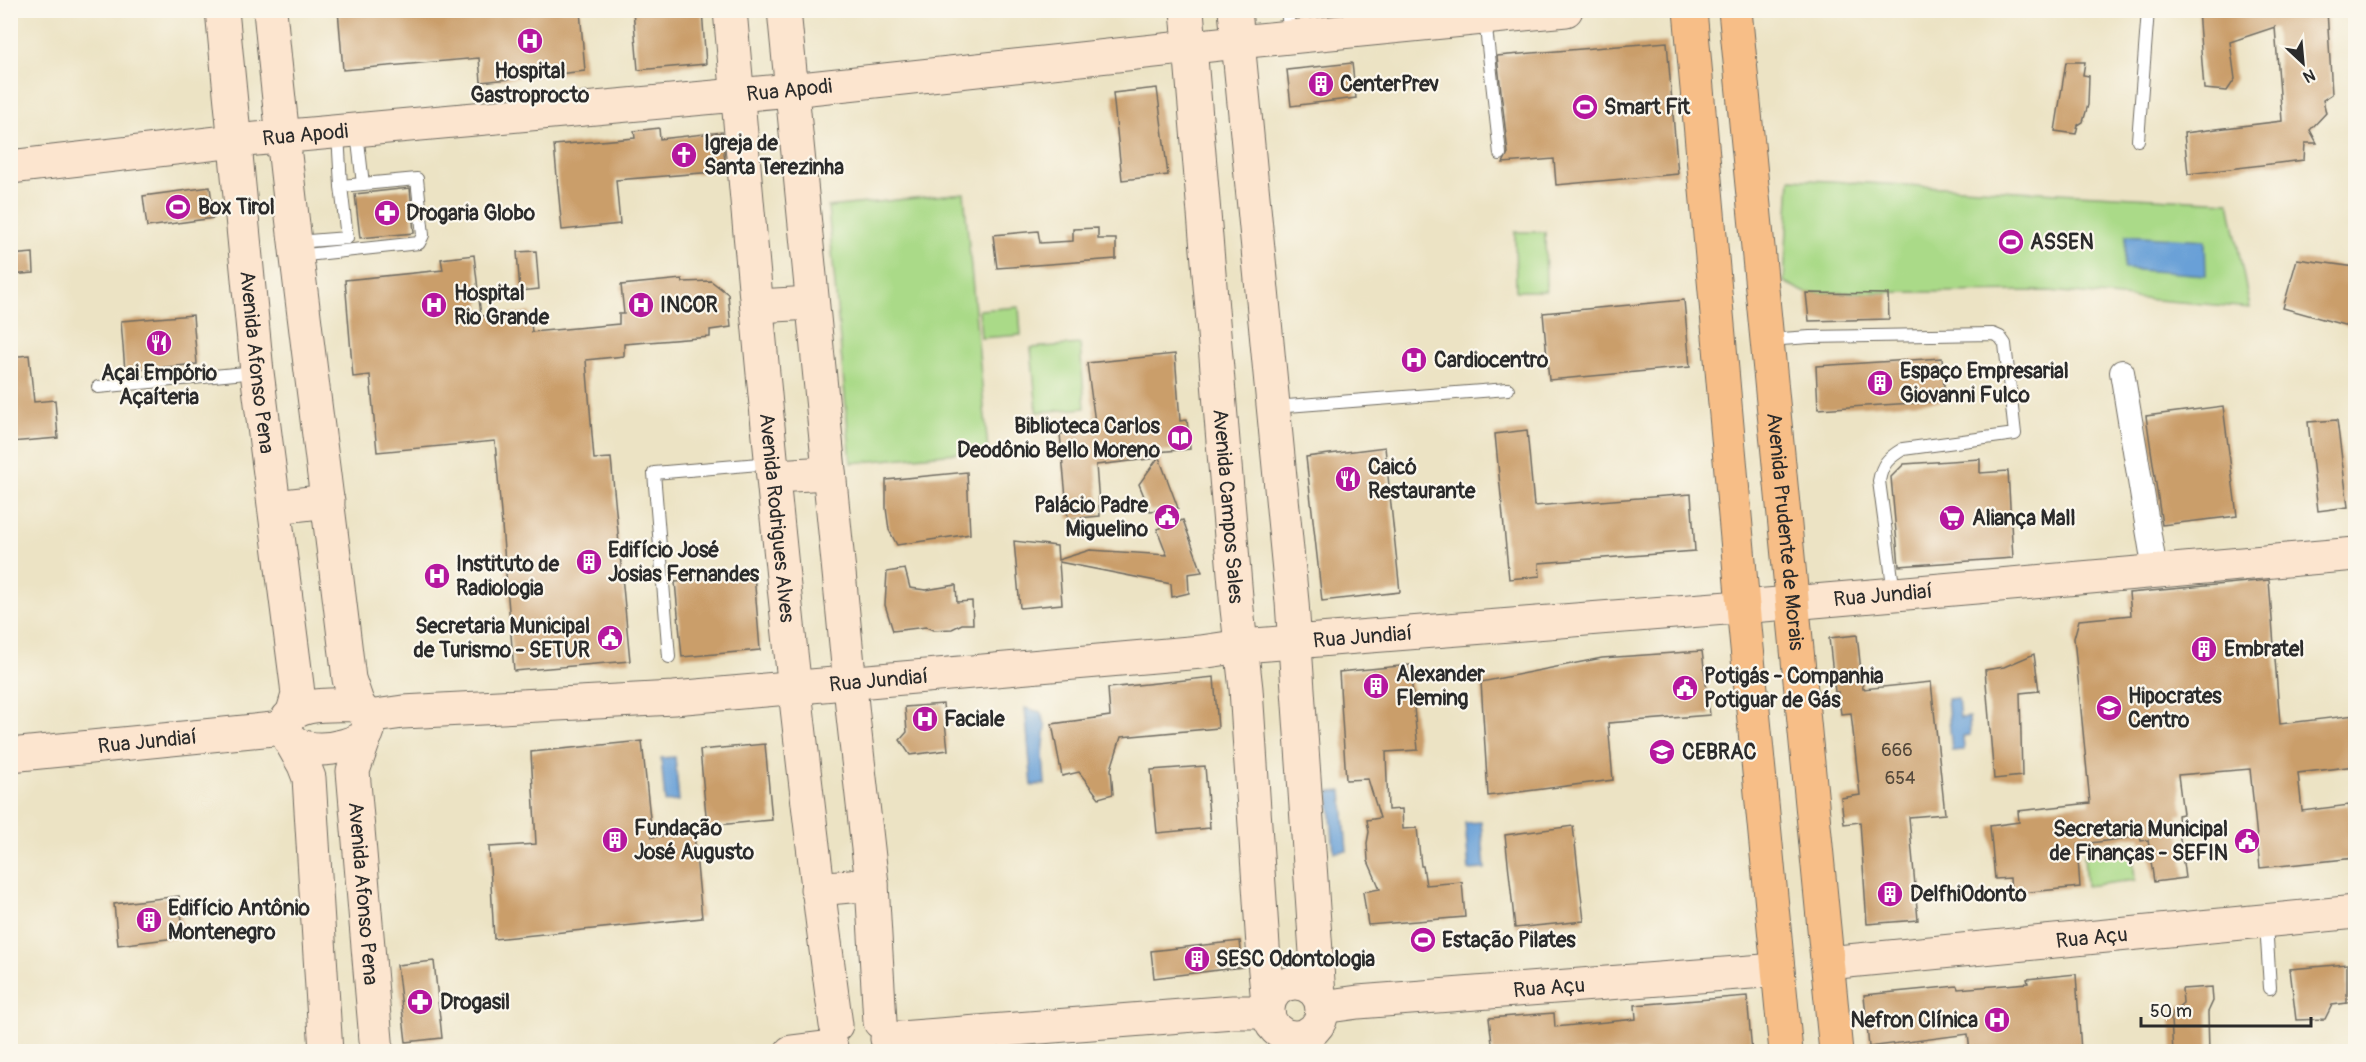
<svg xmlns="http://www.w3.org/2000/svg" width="2366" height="1062" font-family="Pangolin,sans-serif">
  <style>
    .green { fill: #aada88; stroke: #6a825a; stroke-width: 1.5 }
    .water { fill: #69a0d7; stroke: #4a6681; stroke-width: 1.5 }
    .building { fill: #ca9e6b }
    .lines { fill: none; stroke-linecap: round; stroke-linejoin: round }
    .lane-casing { stroke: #6f6b61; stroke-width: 14 }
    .street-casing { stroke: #6f6b61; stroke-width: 26 }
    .secondary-casing { stroke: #6f6b61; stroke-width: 35 }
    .primary-casing { stroke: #6f6b61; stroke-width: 35 }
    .lane { stroke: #fff; stroke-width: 12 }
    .street { stroke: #fff; stroke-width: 24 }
    .secondary { stroke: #fce5cf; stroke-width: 33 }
    .primary { stroke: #f7be87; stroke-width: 33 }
    .labels { text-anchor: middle; stroke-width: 4.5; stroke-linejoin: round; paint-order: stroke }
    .number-label { font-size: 18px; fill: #53483b }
    .poi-label { font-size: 21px; font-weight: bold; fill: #2b2b2b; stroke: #fbf7ec; text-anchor: start }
    .street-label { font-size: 21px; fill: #2b2b2b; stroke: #fbf7ec }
  </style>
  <rect width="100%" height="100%" fill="#fbf7ec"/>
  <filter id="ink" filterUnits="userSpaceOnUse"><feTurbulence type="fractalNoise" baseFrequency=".0167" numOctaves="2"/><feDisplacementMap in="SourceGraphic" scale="12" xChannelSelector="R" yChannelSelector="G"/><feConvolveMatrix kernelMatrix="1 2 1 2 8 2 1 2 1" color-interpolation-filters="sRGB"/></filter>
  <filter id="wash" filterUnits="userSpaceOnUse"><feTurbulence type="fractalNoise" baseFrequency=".008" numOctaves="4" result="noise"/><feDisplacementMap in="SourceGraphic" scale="24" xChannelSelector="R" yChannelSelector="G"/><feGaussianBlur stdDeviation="1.35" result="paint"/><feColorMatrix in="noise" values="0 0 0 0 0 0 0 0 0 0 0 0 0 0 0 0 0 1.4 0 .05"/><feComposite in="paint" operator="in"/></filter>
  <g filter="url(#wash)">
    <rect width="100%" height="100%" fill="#ece3c4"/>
    <g class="green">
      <path d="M1790,179L2229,202L2250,308L2049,291L1806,293L1784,282Z"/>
      <path d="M964,193L988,450L851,463L828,207Z"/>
      <path d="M1515,232H1545L1546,291H1516Z"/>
      <path d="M1019,307L1021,335L981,338L979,310Z"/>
      <path d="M1080,344L1085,408L1037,412L1031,348Z"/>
      <path d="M2132,847L2135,880L2086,886L2084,854Z"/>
    </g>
    <g class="water">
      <path d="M2126,235L2205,240L2206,275L2124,269Z"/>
      <path d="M1958,698L1960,718L1969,717L1970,735L1963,736L1964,750L1952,751L1947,699Z"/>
      <path d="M1025,708L1041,712L1046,727L1043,754L1045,784L1032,786Z"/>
      <path d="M675,757L679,801L665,802L661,758Z"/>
      <path d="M1342,791L1347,851L1334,852L1329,792Z"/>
      <path d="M1481,822L1485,869L1469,870L1465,823Z"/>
    </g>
    <g id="blocks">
      <g class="building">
        <path d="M338,10H580L585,71L481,82L479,58L343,70Z"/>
        <path d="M633,10H702L706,64L638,70Z"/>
        <path d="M2198,10H2327L2332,94L2323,100L2326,113L2310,130L2317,143H2305L2304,160L2188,174L2184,133L2282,121L2275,27L2230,42L2235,79L2227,91L2204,89Z"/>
        <path d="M1667,42L1678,174L1556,185L1554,159L1503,163L1508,153L1497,56Z"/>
        <path d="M2066,62H2085L2083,75L2089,76L2088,105L2083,122L2078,125L2076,134L2055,131Z"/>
        <path d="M1352,63L1356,98L1291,106L1287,70Z"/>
        <path d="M1157,88L1168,175L1122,180L1113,93Z"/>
        <path d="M659,128L660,139L722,132L726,171L616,180L620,224L562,230L554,145L635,138L634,131Z"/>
        <path d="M210,187L214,218L147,227L143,196Z"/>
        <path d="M410,188L414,233L360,238L355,194Z"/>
        <path d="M1098,228V239H1116V259L997,268L993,235L1038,231L1040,243L1073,241V229Z"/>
        <path d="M536,251L539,289L520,291L517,252Z"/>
        <path d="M33,253L34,273L10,275V255Z"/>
        <path d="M474,255L481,316L530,312L532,332L619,324V314H624L621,285L682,279L683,282L711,281L728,294L731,327L710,330V337L624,344V356L586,360L594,459L611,458L630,661L514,671L495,441L377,452L370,375L353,377L345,280L443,270L441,259Z"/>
        <path d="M2297,259L2355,267V328L2283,308Z"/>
        <path d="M1806,293L1888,294L1889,319L1809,321Z"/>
        <path d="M1684,300L1690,367L1549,380L1543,313Z"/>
        <path d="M193,315L197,364L125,371L121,321Z"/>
        <path d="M1175,354L1180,421L1187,420L1190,449L1157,452L1178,508L1150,511L1139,484L1158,458L1096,465L1100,516L1068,519L1060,434L1096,430L1087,363Z"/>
        <path d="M29,355L34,402L55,400L58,438L10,442V357Z"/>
        <path d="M1942,358L1945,401L1818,409L1816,366Z"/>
        <path d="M2223,406L2237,516L2162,525L2146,416Z"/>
        <path d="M2337,420L2348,507L2318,511L2308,422Z"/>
        <path d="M1527,430L1534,506L1691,494L1695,551L1539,563L1540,576L1509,579L1495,434Z"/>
        <path d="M1385,447L1400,592L1322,601L1306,457Z"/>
        <path d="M1980,459V473L2008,471L2013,558L1899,566L1891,477L1904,464Z"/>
        <path d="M967,472L970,534L897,545L889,530L886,508V480Z"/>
        <path d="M1183,520L1202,572L1188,574L1189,593L1172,597L1171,584L1059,562L1062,604L1020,608L1014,541L1057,546L1058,560L1090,550L1167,555L1157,529Z"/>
        <path d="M905,569L910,588L926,590L956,585L957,602L972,601L973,624H962L952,629L933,630L926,627L893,631L885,605L887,572Z"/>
        <path d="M754,574L760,650L682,657L675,582Z"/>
        <path d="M2269,580L2280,724L2355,715V766L2298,773L2302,811L2349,805L2355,858L2260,868L2250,769L2178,775L2183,814L2177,815L2185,878L2154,882L2148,840L2141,841L2140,836L2077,845L2080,887L2011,894L2010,878L1995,879L1990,826L2019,822L2018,811L2090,803L2074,638L2079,620L2131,615L2129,593Z"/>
        <path d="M1857,635L1863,689L1931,682L1945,814L1909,817L1918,920L1867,924L1860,822L1844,824L1841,798L1860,795L1851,713L1841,714L1838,692H1835L1829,638Z"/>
        <path d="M1702,651L1710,715L1608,723L1613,780L1488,796L1481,682L1602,658Z"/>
        <path d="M2034,654L2039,691L2020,693L2022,776L1994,779L1985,670L2004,667Z"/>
        <path d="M1410,665L1418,750L1386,752L1388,810L1402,809L1403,829L1417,828L1421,866H1423L1426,885L1462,882L1465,917L1368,925L1363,892L1380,889L1368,861L1367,843L1369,832L1367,820L1380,818L1368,779L1346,780L1339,672Z"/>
        <path d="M1214,677L1218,728L1121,737L1111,769L1113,794L1099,798L1079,772L1062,776L1052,724L1110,716L1108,688Z"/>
        <path d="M943,704L948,750L910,755L900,740L907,732L905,707Z"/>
        <path d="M642,741L652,837L694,833L702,918L494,939L489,847L536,844L531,752Z"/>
        <path d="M765,744L772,820L707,826L700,750Z"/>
        <path d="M1205,766L1210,828L1157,833L1151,770Z"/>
        <path d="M1573,826L1584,921L1515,928L1505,835Z"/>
        <path d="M179,896L184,937L118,945L114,904Z"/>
        <path d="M1240,941L1243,967L1154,978L1151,951Z"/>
        <path d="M434,961L442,1038L406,1042L397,965Z"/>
        <path d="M2347,964V1003L2332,1005L2325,1019L2296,1020L2290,969Z"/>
        <path d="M2076,974L2081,1052H1970L1968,1034L1869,1047L1864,995L1957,986L1958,989L2028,983L2027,979Z"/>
        <path d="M2212,987L2213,1001L2208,1012L2209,1052H2173L2171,1020L2173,1012L2183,1003L2182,989Z"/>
        <path d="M1747,996L1752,1052H1493L1489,1018L1554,1013L1555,1027L1636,1019L1635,1005Z"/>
      </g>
    </g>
  </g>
  <g filter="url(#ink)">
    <use href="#blocks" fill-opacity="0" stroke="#6f6b61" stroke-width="1.5"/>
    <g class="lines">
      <g class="lane-casing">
        <g id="lane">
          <path d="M1287,10L1290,36"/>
          <path d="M1485,19L1500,154"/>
          <path d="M338,134L341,186"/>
          <path d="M2138,140L2148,10"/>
          <path d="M296,242L347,238L341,186L363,184"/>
          <path d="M297,256L419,243L423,235L417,179L363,184L357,133"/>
          <path d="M1768,340L1810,337L1993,334L2000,337L2005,344L2015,434L1903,449C1888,458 1882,464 1879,481L1894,593"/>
          <path d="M98,387L256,372"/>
          <path d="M1274,407L1508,389"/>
          <path d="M669,657L654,473L771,463"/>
          <path d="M2266,923L2270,988"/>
        </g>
      </g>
      <g class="street-casing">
        <path id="street" d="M2122,372L2155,571"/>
      </g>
      <g class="secondary-casing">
        <g id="secondary">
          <path id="s1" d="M222,10L257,372L297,685L298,695L293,712"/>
          <path d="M270,10C291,234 323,456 349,679L358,705"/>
          <path id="s2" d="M730,10C760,349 790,688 836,1025"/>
          <path d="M784,10L853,716L872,884L880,1022"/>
          <path id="s3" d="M1187,10L1237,609L1246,689L1264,961L1268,1003"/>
          <path d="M1235,10L1292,602L1319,996"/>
          <path id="s4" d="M10,167L235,141L791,90L1238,42L1566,10"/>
          <path d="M757,306L812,303"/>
          <path d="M774,476L829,473"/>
          <path d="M276,507L328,501"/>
          <path d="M358,705C367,715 373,725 365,737C343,750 294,759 283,728C290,700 334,705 358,705Z"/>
          <path id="s5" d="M368,717L403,712L674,698L1201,652L1242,646L1791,603L2356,554"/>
          <path id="s6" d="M365,737L353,771L377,1052"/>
          <path d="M291,742L304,765L309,778L326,1052"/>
          <path id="s7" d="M10,755L283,728"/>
          <path d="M817,889L872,884"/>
          <path id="s8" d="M1827,963L2356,912"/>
          <circle cx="1295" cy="1010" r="27"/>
          <path id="s9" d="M1322,1007L1358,1002L1777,970"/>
          <path d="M887,1039L1233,1012H1267"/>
          <path d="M791,1052L831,1047"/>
        </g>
      </g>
      <g class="primary-casing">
        <g id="primary">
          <path d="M1690,10L1743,606L1786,1052"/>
          <path id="s10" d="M1735,10L1836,1052"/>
        </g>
      </g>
      <use href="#lane" class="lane"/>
      <use href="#street" class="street"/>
      <use href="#secondary" class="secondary"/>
      <use href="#primary" class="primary"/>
    </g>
  </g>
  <defs>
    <g id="hospital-disc" transform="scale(1.35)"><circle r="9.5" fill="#b5179e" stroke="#fbf7ec"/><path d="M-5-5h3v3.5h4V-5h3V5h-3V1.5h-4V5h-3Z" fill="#fff"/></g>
    <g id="building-disc" transform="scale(1.35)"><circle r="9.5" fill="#b5179e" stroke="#fbf7ec"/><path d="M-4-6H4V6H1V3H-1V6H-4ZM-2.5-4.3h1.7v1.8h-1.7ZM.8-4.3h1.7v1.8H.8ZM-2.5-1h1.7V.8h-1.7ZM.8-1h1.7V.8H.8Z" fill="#fff"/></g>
    <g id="stadium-disc" transform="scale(1.35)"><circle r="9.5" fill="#b5179e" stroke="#fbf7ec"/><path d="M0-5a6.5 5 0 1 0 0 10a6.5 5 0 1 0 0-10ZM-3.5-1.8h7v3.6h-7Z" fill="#fff"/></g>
    <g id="church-disc" transform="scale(1.35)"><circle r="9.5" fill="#b5179e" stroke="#fbf7ec"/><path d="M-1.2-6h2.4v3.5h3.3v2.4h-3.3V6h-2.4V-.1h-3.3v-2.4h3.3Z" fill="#fff"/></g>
    <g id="pharmacy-disc" transform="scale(1.35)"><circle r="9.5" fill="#b5179e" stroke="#fbf7ec"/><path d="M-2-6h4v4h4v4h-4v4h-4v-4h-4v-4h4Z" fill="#fff"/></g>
    <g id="restaurant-disc" transform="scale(1.35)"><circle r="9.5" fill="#b5179e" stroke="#fbf7ec"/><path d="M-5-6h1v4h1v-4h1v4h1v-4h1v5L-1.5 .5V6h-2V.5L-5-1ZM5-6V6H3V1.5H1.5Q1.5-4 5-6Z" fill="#fff"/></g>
    <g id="library-disc" transform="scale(1.35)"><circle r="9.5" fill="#b5179e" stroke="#fbf7ec"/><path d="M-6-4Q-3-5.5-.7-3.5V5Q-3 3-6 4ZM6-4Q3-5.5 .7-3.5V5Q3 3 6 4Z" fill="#fff"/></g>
    <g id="civic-disc" transform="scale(1.35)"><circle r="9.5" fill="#b5179e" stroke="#fbf7ec"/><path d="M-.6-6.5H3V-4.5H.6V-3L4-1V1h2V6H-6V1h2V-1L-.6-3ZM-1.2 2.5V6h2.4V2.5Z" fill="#fff"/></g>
    <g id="supermarket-disc" transform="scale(1.35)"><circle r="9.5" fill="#b5179e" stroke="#fbf7ec"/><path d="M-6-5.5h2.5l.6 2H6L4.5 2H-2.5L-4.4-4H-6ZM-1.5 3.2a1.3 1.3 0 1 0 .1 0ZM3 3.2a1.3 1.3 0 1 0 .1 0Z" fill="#fff"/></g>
    <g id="school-disc" transform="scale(1.35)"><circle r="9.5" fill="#b5179e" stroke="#fbf7ec"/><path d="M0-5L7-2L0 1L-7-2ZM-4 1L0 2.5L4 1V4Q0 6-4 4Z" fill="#fff"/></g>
  </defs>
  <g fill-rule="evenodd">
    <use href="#hospital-disc" x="530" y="41"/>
    <use href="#building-disc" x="1321" y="84"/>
    <use href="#stadium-disc" x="1585" y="107"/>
    <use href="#church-disc" x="684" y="155"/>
    <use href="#stadium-disc" x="178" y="207"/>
    <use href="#pharmacy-disc" x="387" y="213"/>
    <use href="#stadium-disc" x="2011" y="242"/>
    <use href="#hospital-disc" x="434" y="305"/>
    <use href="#hospital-disc" x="641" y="305"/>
    <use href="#restaurant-disc" x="159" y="343"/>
    <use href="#hospital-disc" x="1414" y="360"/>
    <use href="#building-disc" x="1880" y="383"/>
    <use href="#library-disc" x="1180" y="438"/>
    <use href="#restaurant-disc" x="1348" y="479"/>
    <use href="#civic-disc" x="1167" y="517"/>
    <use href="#supermarket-disc" x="1952" y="518"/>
    <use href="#building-disc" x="589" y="562"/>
    <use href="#hospital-disc" x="437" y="576"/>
    <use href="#civic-disc" x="610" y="638"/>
    <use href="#building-disc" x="2204" y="649"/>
    <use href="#building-disc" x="1376" y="686"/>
    <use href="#civic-disc" x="1685" y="688"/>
    <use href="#school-disc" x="2109" y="708"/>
    <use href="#hospital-disc" x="925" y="719"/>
    <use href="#school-disc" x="1662" y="752"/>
    <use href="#building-disc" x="615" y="840"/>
    <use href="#civic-disc" x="2247" y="841"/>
    <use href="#building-disc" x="1890" y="894"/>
    <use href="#building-disc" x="149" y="920"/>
    <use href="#stadium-disc" x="1423" y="940"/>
    <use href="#building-disc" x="1197" y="959"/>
    <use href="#pharmacy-disc" x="420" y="1002"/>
    <use href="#hospital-disc" x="1997" y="1020"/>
  </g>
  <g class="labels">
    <g class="number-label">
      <text x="1897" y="756">666</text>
      <text x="1900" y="784">654</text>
    </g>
    <g class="poi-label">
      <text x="530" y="78" text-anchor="middle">Hospital<tspan x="530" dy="24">Gastroprocto</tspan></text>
      <text x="1340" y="91">CenterPrev</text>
      <text x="1604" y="114">Smart Fit</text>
      <text x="704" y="150">Igreja de<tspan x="704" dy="24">Santa Terezinha</tspan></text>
      <text x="198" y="214">Box Tirol</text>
      <text x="406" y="220">Drogaria Globo</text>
      <text x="2030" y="249">ASSEN</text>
      <text x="454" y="300">Hospital<tspan x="454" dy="24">Rio Grande</tspan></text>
      <text x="660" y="312">INCOR</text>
      <text x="1434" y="367">Cardiocentro</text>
      <text x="1900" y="378">Espaço Empresarial<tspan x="1900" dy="24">Giovanni Fulco</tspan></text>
      <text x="159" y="380" text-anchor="middle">Açai Empório<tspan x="159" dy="24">Açaíteria</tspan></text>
      <text x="1160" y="433" text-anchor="end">Biblioteca Carlos<tspan x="1160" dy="24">Deodônio Bello Moreno</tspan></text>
      <text x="1368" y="474">Caicó<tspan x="1368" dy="24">Restaurante</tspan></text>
      <text x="1148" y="512" text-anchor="end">Palácio Padre<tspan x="1148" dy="24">Miguelino</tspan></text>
      <text x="1972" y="525">Aliança Mall</text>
      <text x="608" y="557">Edifício José<tspan x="608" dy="24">Josias Fernandes</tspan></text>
      <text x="456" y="571">Instituto de<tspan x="456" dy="24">Radiologia</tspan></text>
      <text x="590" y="633" text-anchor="end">Secretaria Municipal<tspan x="590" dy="24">de Turismo - SETUR</tspan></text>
      <text x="2224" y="656">Embratel</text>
      <text x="1396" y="681">Alexander<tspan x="1396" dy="24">Fleming</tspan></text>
      <text x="1704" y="683">Potigás - Companhia<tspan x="1704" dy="24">Potiguar de Gás</tspan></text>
      <text x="2128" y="703">Hipocrates<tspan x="2128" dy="24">Centro</tspan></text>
      <text x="944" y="726">Faciale</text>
      <text x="1682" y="759">CEBRAC</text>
      <text x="634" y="835">Fundação<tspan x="634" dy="24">José Augusto</tspan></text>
      <text x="2228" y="836" text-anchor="end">Secretaria Municipal<tspan x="2228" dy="24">de Finanças - SEFIN</tspan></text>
      <text x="1910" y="901">DelfhiOdonto</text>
      <text x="168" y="915">Edifício Antônio<tspan x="168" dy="24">Montenegro</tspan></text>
      <text x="1442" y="947">Estação Pilates</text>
      <text x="1216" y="966">SESC Odontologia</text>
      <text x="440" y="1009">Drogasil</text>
      <text x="1978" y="1027" text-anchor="end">Nefron Clínica</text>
    </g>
    <g class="street-label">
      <text dy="7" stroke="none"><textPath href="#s4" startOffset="783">Rua Apodi</textPath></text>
      <text dy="7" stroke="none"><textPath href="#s4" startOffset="297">Rua Apodi</textPath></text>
      <text dy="7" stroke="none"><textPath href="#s1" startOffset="354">Avenida Afonso Pena</textPath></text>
      <text dy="7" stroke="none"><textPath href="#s3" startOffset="498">Avenida Campos Sales</textPath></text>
      <text dy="7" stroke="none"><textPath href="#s2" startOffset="510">Avenida Rodrigues Alves</textPath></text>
      <text dy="7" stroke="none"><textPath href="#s10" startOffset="524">Avenida Prudente de Morais</textPath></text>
      <text dy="7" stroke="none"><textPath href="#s5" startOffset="1520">Rua Jundiaí</textPath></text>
      <text dy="7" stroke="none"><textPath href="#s5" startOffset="998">Rua Jundiaí</textPath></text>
      <text dy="7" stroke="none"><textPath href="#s5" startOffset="512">Rua Jundiaí</textPath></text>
      <text dy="7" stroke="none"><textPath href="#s7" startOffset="138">Rua Jundiaí</textPath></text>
      <text dy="7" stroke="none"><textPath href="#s6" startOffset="159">Avenida Afonso Pena</textPath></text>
      <text dy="7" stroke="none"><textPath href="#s8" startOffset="266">Rua Açu</textPath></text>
      <text dy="7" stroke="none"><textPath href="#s9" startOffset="228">Rua Açu</textPath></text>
    </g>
  </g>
  <rect width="2366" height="1062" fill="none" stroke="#fbf7ec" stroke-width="36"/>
  <g transform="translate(2303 63) rotate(154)" stroke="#fbf7ec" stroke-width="4.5" paint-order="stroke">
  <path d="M0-4.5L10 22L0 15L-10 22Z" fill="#2b2b2b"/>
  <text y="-9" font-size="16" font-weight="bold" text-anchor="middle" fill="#2b2b2b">N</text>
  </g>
  <path d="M2141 1017v9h170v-9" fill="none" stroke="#2b2b2b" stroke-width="3"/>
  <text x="2150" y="1017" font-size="18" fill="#2b2b2b" stroke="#fbf7ec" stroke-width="4.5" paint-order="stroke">50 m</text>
</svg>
